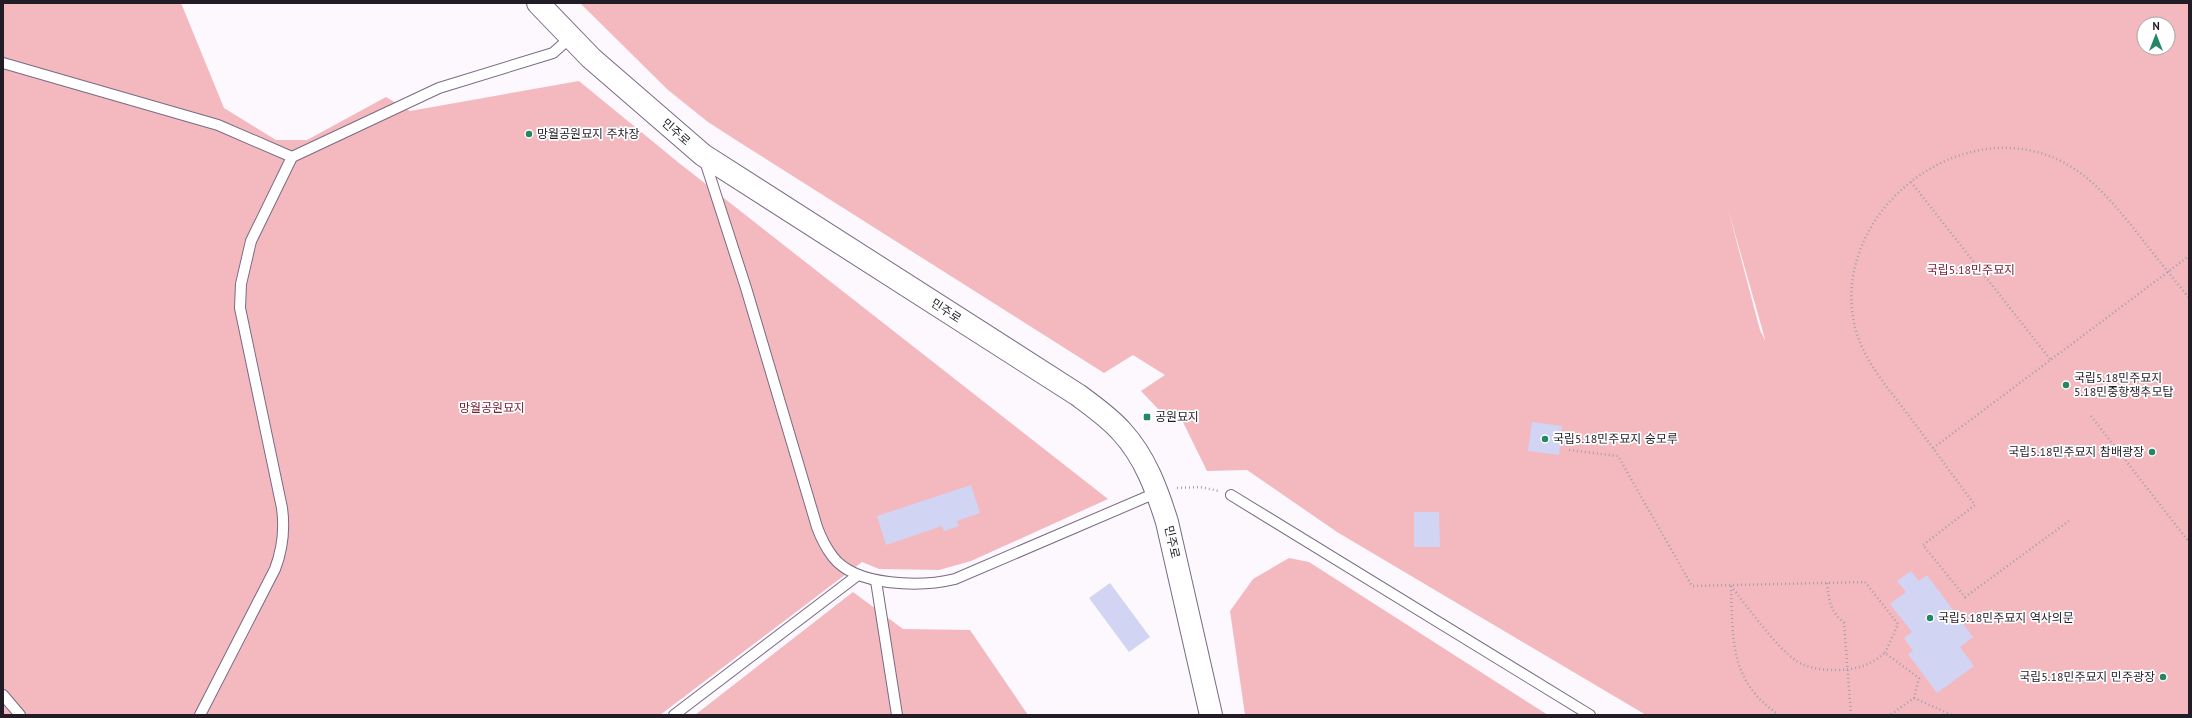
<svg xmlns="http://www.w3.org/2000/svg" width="2192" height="718" font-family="'PT Sans','Noto Sans KR',sans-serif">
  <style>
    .green { fill: #f3b9bf; fill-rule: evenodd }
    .building { fill: #d2d4f4 }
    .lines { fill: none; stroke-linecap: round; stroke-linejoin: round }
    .service-casing { stroke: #7a6a84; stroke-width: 12 }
    .secondary-casing { stroke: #7a6a84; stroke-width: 24 }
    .path { stroke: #a5a0a8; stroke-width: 2.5; stroke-dasharray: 1 3; stroke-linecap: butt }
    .service { stroke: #fff; stroke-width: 10 }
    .secondary { stroke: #fff; stroke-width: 22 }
    .poi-dot { fill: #228762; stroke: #fff; stroke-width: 1.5 }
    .labels { text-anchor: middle; stroke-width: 3.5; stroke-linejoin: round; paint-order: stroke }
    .street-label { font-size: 12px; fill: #221c26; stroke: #fff }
    .poi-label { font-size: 12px; fill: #221c26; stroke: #fff; text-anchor: start }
    .park-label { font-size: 12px; fill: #792033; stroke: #fff }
  </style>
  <rect width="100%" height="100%" fill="#fcf8fe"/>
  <g class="green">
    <path d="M3,3H181L224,108L276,140H307L386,97L410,111L579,81L679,163L1108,499L971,561L939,570L879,569L862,562L660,715H3Z"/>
    <path d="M580,3H2189V715H1646L1337,532L1247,470L1207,471L1179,414L1160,411L1141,391L1165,375L1133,355L1104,373L739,142L708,122L668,90ZM2144,24H2168V48H2144ZM1728,209L1765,339V340L1760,330Z"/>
    <path d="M1289,558L1309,562L1548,715H1245L1230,611L1253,579Z"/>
    <path d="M853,592L903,629L970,630L1028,715H695Z"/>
  </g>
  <g class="building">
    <path d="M1532,422L1562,426L1559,455L1528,451Z"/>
    <path d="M971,485L980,513L957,521L959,526L944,531L942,526L886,545L877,516Z"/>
    <path d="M1414,512H1439L1440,547H1414Z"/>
    <path d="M1911,571L1919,581L1927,575L1973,637L1960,647L1974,666L1937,693L1908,654L1913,651L1904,638L1912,632L1890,604L1906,592L1897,581Z"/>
    <path d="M1110,583L1150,637L1129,652L1089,598Z"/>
  </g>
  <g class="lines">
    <g class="service-casing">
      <g id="service">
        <path d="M3,63L218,125L292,157"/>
        <path d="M704,158L746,288L817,527C821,538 826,548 833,557C856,587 922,587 955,579L1158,492"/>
        <path d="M1231,495L1590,715"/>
        <path d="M876,581L897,715"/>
        <path d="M3,695L20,715"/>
        <path d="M200,715L275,569C283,548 285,530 282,508L240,308L241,284L251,241L292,157L439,88L553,53L571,37"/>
        <path d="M674,715L858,575"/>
      </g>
    </g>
    <g class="secondary-casing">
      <path id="secondary" d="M538,3L591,58L703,155L1078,395C1093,406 1110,418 1122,432C1145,457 1157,490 1167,522L1211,715"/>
    </g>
    <g class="path">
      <path d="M1911,182L2050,359"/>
      <path d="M2091,416L2189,542"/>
      <path d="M1933,448L2189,256"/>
      <path d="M1569,450L1618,456L1692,586L1865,582L1898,624L1885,653"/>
      <path d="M1177,488L1200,487L1219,491"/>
      <path d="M2069,521L1965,597L1923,545L1975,505C1954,477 1933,448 1912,420C1891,391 1864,363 1855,327C1828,214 1960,109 2063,162C2095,179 2117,208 2139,235C2155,256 2172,277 2189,298"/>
      <path d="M1827,583C1829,601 1830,611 1844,623L1851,715"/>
      <path d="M1731,586C1748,607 1776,648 1798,662C1810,669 1824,670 1837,670C1859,669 1868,666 1885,653L1919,678L1914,698L1890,715"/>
      <path d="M1731,586C1733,640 1729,681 1779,715"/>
      <path d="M1914,698L1952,715"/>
    </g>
    <use href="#service" class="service"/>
    <use href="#secondary" class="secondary"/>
  </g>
  <g class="poi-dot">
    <circle cx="529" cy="134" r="4"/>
    <circle cx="2066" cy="385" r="4"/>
    <rect x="1143" y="413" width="8" height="8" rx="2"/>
    <circle cx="1545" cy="439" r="4"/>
    <circle cx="2152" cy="452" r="4"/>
    <circle cx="1930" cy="618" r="4"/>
    <circle cx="2163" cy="677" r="4"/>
  </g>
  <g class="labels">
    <g class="street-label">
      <text transform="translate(676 132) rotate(41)" y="4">민주로</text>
      <text transform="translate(946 311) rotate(33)" y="4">민주로</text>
      <text transform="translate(1172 542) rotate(77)" y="4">민주로</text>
    </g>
    <g class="poi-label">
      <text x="537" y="138">망월공원묘지 주차장</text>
      <text x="2074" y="382">국립5.18민주묘지<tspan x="2074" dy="14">5.18민중항쟁추모탑</tspan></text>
      <text x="1155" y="421">공원묘지</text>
      <text x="1553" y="443">국립5.18민주묘지 숭모루</text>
      <text x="2144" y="456" text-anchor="end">국립5.18민주묘지 참배광장</text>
      <text x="1938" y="622">국립5.18민주묘지 역사의문</text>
      <text x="2155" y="681" text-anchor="end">국립5.18민주묘지 민주광장</text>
    </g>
    <g class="park-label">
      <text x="1971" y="274">국립5.18민주묘지</text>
      <text x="492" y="412">망월공원묘지</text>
    </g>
  </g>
  <rect width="2192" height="718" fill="none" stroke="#221c26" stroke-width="8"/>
  <g transform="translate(2156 36)"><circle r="19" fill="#ffffff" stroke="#a7a4a8"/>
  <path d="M0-3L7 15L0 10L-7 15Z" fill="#228762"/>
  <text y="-6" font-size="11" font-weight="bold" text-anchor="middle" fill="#221c26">N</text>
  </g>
</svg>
